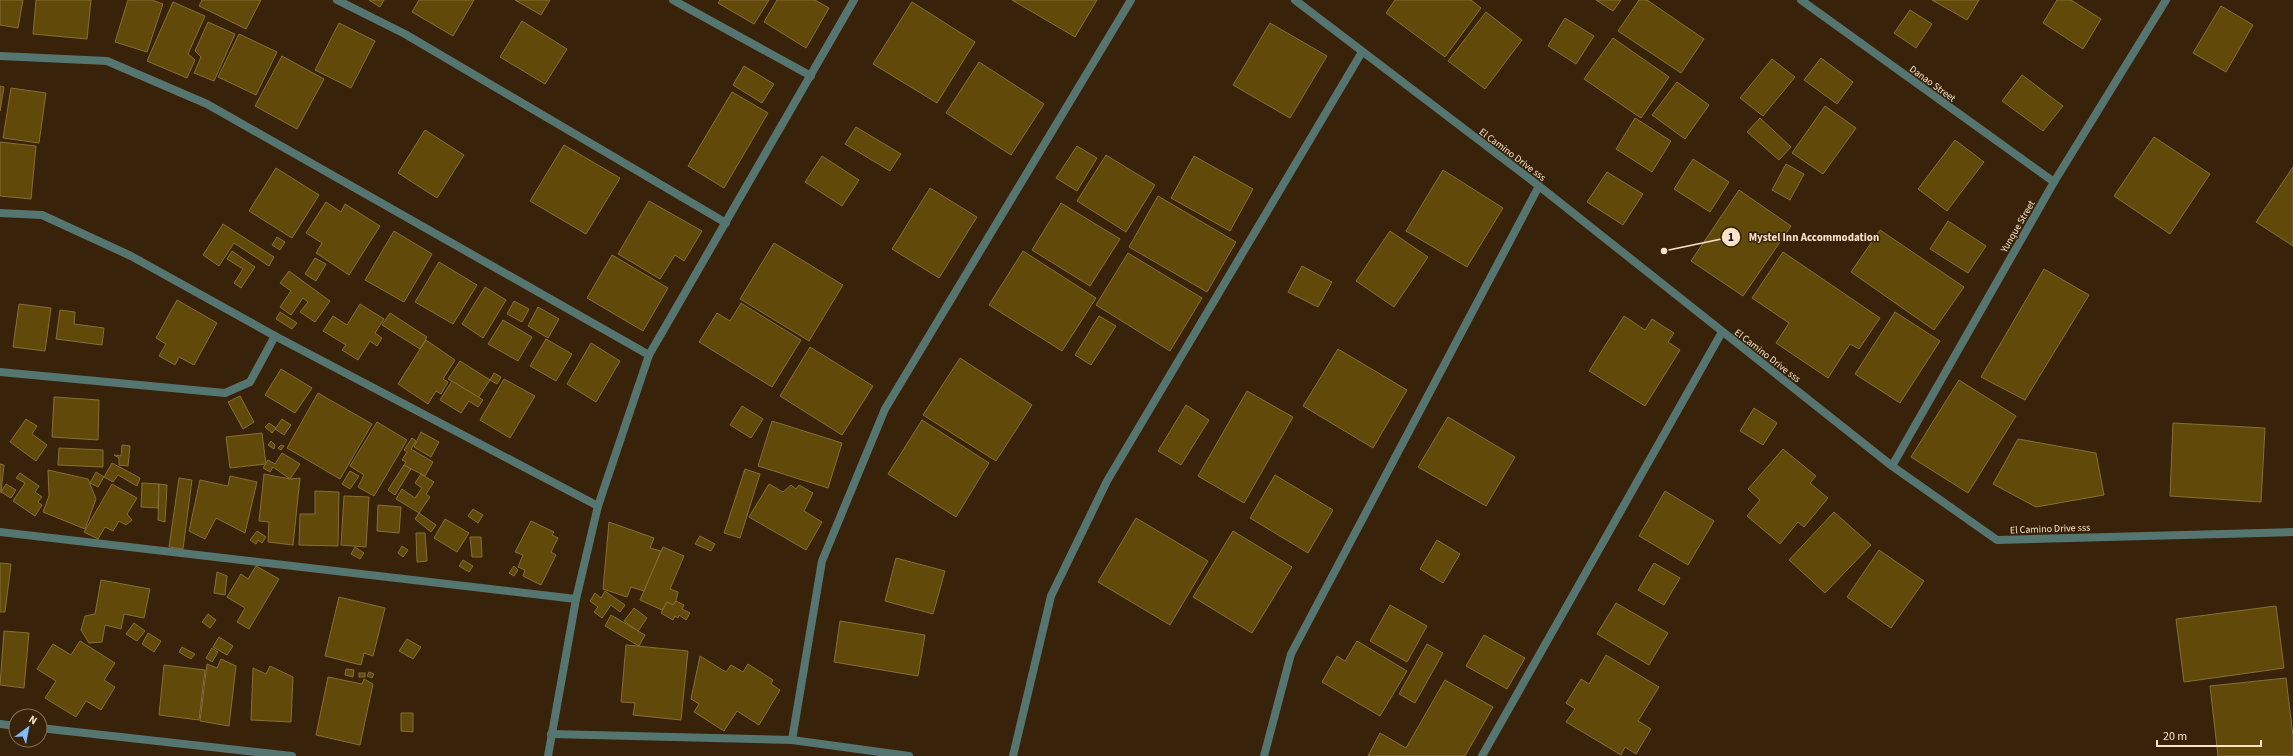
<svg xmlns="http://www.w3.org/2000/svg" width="2293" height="756" font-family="'Source Sans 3',sans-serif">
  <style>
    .building { fill: #604909; stroke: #866f36 }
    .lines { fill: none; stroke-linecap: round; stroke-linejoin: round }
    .minor { stroke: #557571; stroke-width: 8 }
    .labels { text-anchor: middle; stroke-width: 3; stroke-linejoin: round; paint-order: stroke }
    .street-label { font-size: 10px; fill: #fae2ca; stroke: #38230a }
    .leader { fill: none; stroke: #fae2ca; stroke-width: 1.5 }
    .callout-dot { fill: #fae2ca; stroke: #38230a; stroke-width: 1.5 }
    .mark-label { font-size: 12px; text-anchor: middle; font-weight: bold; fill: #111 }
    .callout-label { font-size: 11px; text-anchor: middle; font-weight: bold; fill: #fae2ca; stroke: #38230a; stroke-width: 3; stroke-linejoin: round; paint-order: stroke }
  </style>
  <rect width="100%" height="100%" fill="#38230a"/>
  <g class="building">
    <path d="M0,0H23L18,28L0,25Z"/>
    <path d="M36,0H91L87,39L33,34Z"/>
    <path d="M128,0H152L163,4L147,52L115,42Z"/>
    <path d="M202,0H261L246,29L199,6Z"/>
    <path d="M369,0H384L380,7Z"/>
    <path d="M419,0H474L453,36L412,12Z"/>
    <path d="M515,0H550L541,15Z"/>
    <path d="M720,0H769L754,24L718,3Z"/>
    <path d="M777,0H815L829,8L806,48L764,22Z"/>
    <path d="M1012,0H1097L1075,37Z"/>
    <path d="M1395,0H1471L1481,8L1445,57L1386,13Z"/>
    <path d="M1596,0H1621L1613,11Z"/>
    <path d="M1639,0H1647L1704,39L1681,73L1618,31Z"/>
    <path d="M1932,0H1979L1967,20Z"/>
    <path d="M2057,0H2071L2101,19L2083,49L2043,23Z"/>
    <path d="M173,2L205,16L188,54L195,60L187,78L147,61Z"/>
    <path d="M912,2L975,42L937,103L873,64Z"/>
    <path d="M2221,6L2253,25L2226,72L2193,53Z"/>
    <path d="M1910,10L1932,24L1916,48L1894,33Z"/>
    <path d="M1486,12L1522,40L1485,89L1448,61Z"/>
    <path d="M1565,18L1594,36L1576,64L1548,46Z"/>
    <path d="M522,21L567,49L545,84L500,57Z"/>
    <path d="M208,22L235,34L214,81L194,73L201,57L195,51Z"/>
    <path d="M339,23L375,41L351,88L315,70Z"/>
    <path d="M1270,23L1327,56L1290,118L1233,85Z"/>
    <path d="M239,34L277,52L256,95L218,77Z"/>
    <path d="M1613,38L1669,77L1641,118L1584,79Z"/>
    <path d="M282,56L324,79L297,129L255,106Z"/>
    <path d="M1821,58L1853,82L1837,104L1804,80Z"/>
    <path d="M1772,59L1795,77L1763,116L1740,98Z"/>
    <path d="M979,62L1044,104L1011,155L946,113Z"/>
    <path d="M744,66L774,84L762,103L733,85Z"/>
    <path d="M2022,75L2063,106L2043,131L2002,101Z"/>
    <path d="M1677,82L1709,105L1685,139L1652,115Z"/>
    <path d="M0,86L4,87L0,111Z"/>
    <path d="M11,88L46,93L39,143L3,138Z"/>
    <path d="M732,92L768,113L724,188L688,166Z"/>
    <path d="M1825,106L1856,128L1823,174L1792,153Z"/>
    <path d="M1635,118L1671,141L1652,172L1616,149Z"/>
    <path d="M1760,118L1791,147L1779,160L1747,132Z"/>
    <path d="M856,127L901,154L890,171L845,144Z"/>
    <path d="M425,130L464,155L437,198L398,173Z"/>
    <path d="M2154,137L2210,174L2170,234L2114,196Z"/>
    <path d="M1955,140L1984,162L1947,211L1918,189Z"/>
    <path d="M0,142L36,146L31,199L0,196Z"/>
    <path d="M564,145L620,178L586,234L530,201Z"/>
    <path d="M1077,146L1097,158L1077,191L1056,178Z"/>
    <path d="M1106,155L1155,185L1126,232L1077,201Z"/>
    <path d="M822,156L859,180L842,206L805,182Z"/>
    <path d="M1194,156L1253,189L1230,231L1171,198Z"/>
    <path d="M1693,159L1729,182L1710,212L1674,189Z"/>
    <path d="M1786,164L1804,174L1790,200L1772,190Z"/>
    <path d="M2293,167V246L2256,222Z"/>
    <path d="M276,168L319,195L292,238L249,211Z"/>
    <path d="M1443,170L1503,208L1467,267L1406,231Z"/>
    <path d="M1607,172L1643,194L1623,225L1587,202Z"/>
    <path d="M930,188L977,217L939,278L892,249Z"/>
    <path d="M1739,190L1791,226L1743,296L1691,261Z"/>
    <path d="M1158,196L1236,242L1207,292L1129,247Z"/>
    <path d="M649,201L702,231L684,261L675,255L660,279L618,254Z"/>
    <path d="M326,202L341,212L345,204L380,226L349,275L316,253L322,243L306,233Z"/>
    <path d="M1061,203L1120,239L1090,286L1032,250Z"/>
    <path d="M1948,221L1986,246L1968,273L1930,249Z"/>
    <path d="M223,224L274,257L269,266L234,243L219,266L203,255Z"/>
    <path d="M1880,230L1964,287L1934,330L1851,272Z"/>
    <path d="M394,231L432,254L404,302L365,280Z"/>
    <path d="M1390,231L1428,257L1394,307L1356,281Z"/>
    <path d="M277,237L285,242L280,250L272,245Z"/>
    <path d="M774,243L843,285L809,341L740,299Z"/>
    <path d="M232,251L255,267L241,288L234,283L243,269L227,259Z"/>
    <path d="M1023,251L1096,298L1062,351L989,305Z"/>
    <path d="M1783,252L1880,318L1859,349L1850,344L1828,378L1776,343L1789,323L1752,298Z"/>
    <path d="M1128,253L1202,298L1170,351L1096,305Z"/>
    <path d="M612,255L668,288L643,331L587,298Z"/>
    <path d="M315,258L326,264L316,281L305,274Z"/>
    <path d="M439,262L477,285L453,324L415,302Z"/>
    <path d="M1302,266L1332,282L1318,307L1288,292Z"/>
    <path d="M2044,269L2089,295L2025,400L1981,377Z"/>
    <path d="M289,271L330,301L315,322L300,312L308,302L303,298L291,315L280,307L291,291L280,283Z"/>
    <path d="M485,287L506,300L483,338L462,324Z"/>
    <path d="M177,300L217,323L194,365L179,357L175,365L159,356L166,344L156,338Z"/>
    <path d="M514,301L529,309L522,322L507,314Z"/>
    <path d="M741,303L801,340L772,387L699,342L717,313L730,321Z"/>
    <path d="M19,304L51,308L45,351L13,347Z"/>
    <path d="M360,304L384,319L375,333L382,338L377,346L370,341L358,360L342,350L346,345L323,331L333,316L347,325Z"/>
    <path d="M538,307L559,319L548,338L528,326Z"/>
    <path d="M60,310L75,312L74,324L104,328L102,345L56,339Z"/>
    <path d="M280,312L297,323L292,329L276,319Z"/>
    <path d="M1895,312L1940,341L1900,403L1855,374Z"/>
    <path d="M390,313L427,337L420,349L382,325Z"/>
    <path d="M1099,316L1116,326L1091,365L1075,355Z"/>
    <path d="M1624,316L1645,330L1652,319L1674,333L1668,342L1680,350L1645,406L1589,371Z"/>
    <path d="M503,320L532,337L518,361L488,344Z"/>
    <path d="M546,339L572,354L556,381L530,366Z"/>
    <path d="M426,340L455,360L443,379L448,382L441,394L436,391L428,404L398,384Z"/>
    <path d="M591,343L620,361L596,402L567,384Z"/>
    <path d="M810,347L873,386L842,435L780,396Z"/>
    <path d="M1338,349L1407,390L1373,448L1303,406Z"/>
    <path d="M960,358L1032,405L996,461L923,415Z"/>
    <path d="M460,361L490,380L478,398L448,379Z"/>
    <path d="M281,369L312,388L295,413L265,395Z"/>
    <path d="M494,373L501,377L497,384L490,380Z"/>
    <path d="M504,379L535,396L510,438L480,420Z"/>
    <path d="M1959,380L2016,416L1968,493L1911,457Z"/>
    <path d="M452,381L483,400L478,407L469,401L461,413L440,400Z"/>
    <path d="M1247,391L1293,417L1244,503L1198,476Z"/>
    <path d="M318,393L372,424L340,479L287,448Z"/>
    <path d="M240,396L254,422L243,429L228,402Z"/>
    <path d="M54,397L99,400L98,440L52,437Z"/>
    <path d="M1186,405L1209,420L1181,465L1158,451Z"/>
    <path d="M742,406L763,419L751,438L730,425Z"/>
    <path d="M1754,408L1777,423L1763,445L1740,431Z"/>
    <path d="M1448,417L1515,457L1486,506L1418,467Z"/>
    <path d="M26,419L37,426L32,434L47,445L36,461L10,442Z"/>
    <path d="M282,419L291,425L284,435L275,429Z"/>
    <path d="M922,420L989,463L956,517L888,474Z"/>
    <path d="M772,421L842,443L828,488L758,466Z"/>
    <path d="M377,422L407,440L374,496L358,487L364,475L350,466Z"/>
    <path d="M269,423L276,428L272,433L265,427Z"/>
    <path d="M2173,423L2265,428L2261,502L2170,496Z"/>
    <path d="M421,432L439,442L431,457L414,447Z"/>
    <path d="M262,433L266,464L230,468L226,437Z"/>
    <path d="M412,438L416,441L411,449L433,462L425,476L404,465L406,462L402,460L407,452L404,450Z"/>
    <path d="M2018,439L2096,453L2104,495L2036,507L1993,484Z"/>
    <path d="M271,441L275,445L274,449L268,445Z"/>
    <path d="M122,445L130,446L128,466L119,465V458L114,455L121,456Z"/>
    <path d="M281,445L284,446L281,450L278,448Z"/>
    <path d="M59,448L103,450V467L58,465Z"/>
    <path d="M1783,449L1816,476L1810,483L1828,498L1804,527L1798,522L1780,544L1747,516L1760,500L1748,489Z"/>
    <path d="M282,453L300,464L290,479L273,467L270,472L263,468L268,460L275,464Z"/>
    <path d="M112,463L140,478L137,486L118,475L113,482L104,477Z"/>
    <path d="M0,464L4,465L1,492H0Z"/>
    <path d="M404,465L411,469L395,495L388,490Z"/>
    <path d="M745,469L760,474L740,538L724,533Z"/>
    <path d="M48,470L88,479L96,499L85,529L43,512L49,496Z"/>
    <path d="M350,471L359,476L350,489L342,484Z"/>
    <path d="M96,472L104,477L98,487L90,483Z"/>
    <path d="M20,473L39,486L35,492L42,497L38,502L42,505L35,516L13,501L25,483L16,478Z"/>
    <path d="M264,474L290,479L300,478L293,545L268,542L269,522L259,521Z"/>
    <path d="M421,474L434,482L426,494L430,497L419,513L396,499L402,489L415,498L422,488L415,483Z"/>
    <path d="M1275,475L1333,510L1308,553L1250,518Z"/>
    <path d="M230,476L257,482L245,533L216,518L205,539L189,531L200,480L228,486Z"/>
    <path d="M179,478L192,480L183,549L169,547Z"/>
    <path d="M142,483L159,484L158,508L141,507Z"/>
    <path d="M6,484L16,490L11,498L1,492Z"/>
    <path d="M112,484L137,498L127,514L132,520L126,525L119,521L113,531L105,527L98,539L84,532Z"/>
    <path d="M159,484L167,485L165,522L158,520Z"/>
    <path d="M769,484L783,492L791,485L796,489L799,485L813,493L804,511L822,522L806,550L749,517Z"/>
    <path d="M315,491L339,492L338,546L299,545L300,514H315Z"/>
    <path d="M1665,491L1714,521L1688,565L1639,536Z"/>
    <path d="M344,496L369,497L366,547L341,545Z"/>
    <path d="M378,505L401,507L399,533L377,531Z"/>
    <path d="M473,509L483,515L478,523L468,516Z"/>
    <path d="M1834,512L1871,545L1825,593L1789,560Z"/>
    <path d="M419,513L436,525L431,532L415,519Z"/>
    <path d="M1136,518L1208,561L1170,625L1098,582Z"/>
    <path d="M445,519L469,533L457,552L434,538Z"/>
    <path d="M531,521L554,532L552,535L558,538L551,552L556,555L541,585L523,576L525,570L518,567L523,555L515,552Z"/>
    <path d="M609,522L654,538L650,548L661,551L644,591L631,587L627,597L603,589Z"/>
    <path d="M257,531L266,537L262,543L258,540L256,544L250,540Z"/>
    <path d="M1233,531L1292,567L1252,633L1193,597Z"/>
    <path d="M416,533H425L427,561L417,562Z"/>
    <path d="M700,536L715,544L711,551L695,544Z"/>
    <path d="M470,537H481L482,557H472Z"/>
    <path d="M1437,540L1460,554L1443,583L1420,569Z"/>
    <path d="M402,546L408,550L403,557L398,553Z"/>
    <path d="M355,547L364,553L360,559L351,554Z"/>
    <path d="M663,547L684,556L670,589L678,592L676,601L673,605L667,602L662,610L640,600Z"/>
    <path d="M1879,550L1924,581L1891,628L1847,597Z"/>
    <path d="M896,558L945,571L933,614L885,601Z"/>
    <path d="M463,560L473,566L469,572L459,566Z"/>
    <path d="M0,563L11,564L5,612H0Z"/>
    <path d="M1654,563L1680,578L1664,605L1638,590Z"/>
    <path d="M256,566L279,579L249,629L237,622L245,608L227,597L241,574L248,579Z"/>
    <path d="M514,566L518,570L514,576L509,573Z"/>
    <path d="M217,572L227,576L225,595L214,593Z"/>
    <path d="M101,580L150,589L144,618L124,614L121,629L105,625L102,642L89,643L81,630L85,616L95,614Z"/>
    <path d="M605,591L625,605L620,612L611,605L602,618L594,612L598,607L590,601L595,593L601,598Z"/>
    <path d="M339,597L385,608L373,656L364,653L361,665L325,656Z"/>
    <path d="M676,601L684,605L682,609L690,613L686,620L679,615L678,618L675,616L673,620L661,613L667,602L673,605Z"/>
    <path d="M1616,603L1668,633L1649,665L1597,634Z"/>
    <path d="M1390,605L1427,626L1407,662L1370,641Z"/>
    <path d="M2276,606L2284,668L2184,682L2176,619Z"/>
    <path d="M634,608L647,618L638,631L624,621Z"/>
    <path d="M208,614L216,620L210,628L202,622Z"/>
    <path d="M611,615L645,635L639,646L605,626Z"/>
    <path d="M840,621L925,635L918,676L834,662Z"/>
    <path d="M134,623L145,631L137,641L126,634Z"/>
    <path d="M4,631L29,633L24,688L0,685Z"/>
    <path d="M148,633L161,641L154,652L142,644Z"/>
    <path d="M1484,635L1525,658L1507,689L1466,666Z"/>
    <path d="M219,637L233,646L227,655L213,647Z"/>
    <path d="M407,639L421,647L413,659L399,651Z"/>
    <path d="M80,641L115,663L104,680L115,687L101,710L86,701L76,717L45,698L56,681L37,669L53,644L71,655Z"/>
    <path d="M1357,641L1407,671L1380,716L1322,682L1337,656L1345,661Z"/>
    <path d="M1427,644L1443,653L1415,703L1399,694Z"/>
    <path d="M626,645L688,651L681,720L633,715L635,703L621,702Z"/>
    <path d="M182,647L195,654L191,659L179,652Z"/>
    <path d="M212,648L218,652L212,662L206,658Z"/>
    <path d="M1606,655L1659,687L1638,721L1651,729L1636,754L1625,747L1621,755L1566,722L1575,709L1566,703L1581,679L1589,684Z"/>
    <path d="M700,656L726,672L731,665L743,672L748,664L773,680L771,684L780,690L759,725L737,711L724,731L694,712L699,704L691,699Z"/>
    <path d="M221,659L236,666L229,726L200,721L207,664L217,668Z"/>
    <path d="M164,665L205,670L199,720L159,715Z"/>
    <path d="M270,666L293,677L291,722L251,720L253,668L266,674Z"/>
    <path d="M346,669L354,670L353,677L345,675Z"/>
    <path d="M369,672L374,674L372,678L367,676Z"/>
    <rect x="359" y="673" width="6" height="4"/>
    <path d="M328,677L362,684L364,679L373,684L360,745L316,735Z"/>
    <path d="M2286,678L2293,736V756H2218L2210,686Z"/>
    <path d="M1445,680L1493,707L1465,756H1368L1380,733L1406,748Z"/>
    <path d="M401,713H413V732L401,731Z"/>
  </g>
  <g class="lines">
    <g class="minor">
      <path d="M337,0L405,34L726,223"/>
      <path d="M673,0L811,76"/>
      <path d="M1295,0L1539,186L1892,466L1997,540L2293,532"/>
      <path d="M1801,0L2054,182"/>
      <path d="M0,56L107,61L207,104L649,355"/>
      <path d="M0,213L42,215L131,256L275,336L598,506"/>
      <path d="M0,372L225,393L250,382L275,336"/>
      <path d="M1892,466L2054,182L2166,0"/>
      <path d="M0,532L576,599"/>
      <path d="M0,724L16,726"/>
      <path d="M40,728L292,756"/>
      <path d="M551,734L792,740L909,756"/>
      <path d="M792,740L822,561L885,409L1131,0"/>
      <path d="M548,756L576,599L598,506L649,355L854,0"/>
      <path d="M1013,756L1051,596L1107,481L1362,52"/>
      <path d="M1264,756L1291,654L1539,186"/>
      <path d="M1482,756L1722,332"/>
    </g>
  </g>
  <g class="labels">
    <g class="street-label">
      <text transform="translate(1933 83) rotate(36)" y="4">Danao Street</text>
      <text transform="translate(1513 154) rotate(37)" y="4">El Camino Drive sss</text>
      <text transform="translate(2017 226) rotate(-60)" y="4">Yunque Street</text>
      <text transform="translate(1768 355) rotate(38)" y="4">El Camino Drive sss</text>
      <text transform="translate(2050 528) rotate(-2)" y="4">El Camino Drive sss</text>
    </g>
  </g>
  <path class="leader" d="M1664 251L1731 237"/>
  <g class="callout-dot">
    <circle cx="1664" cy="251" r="4"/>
    <circle cx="1731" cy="237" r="10"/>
  </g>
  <g class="mark-label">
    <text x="1731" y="241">1</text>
  </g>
  <g class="callout-label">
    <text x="1814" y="241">Mystel Inn Accommodation</text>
  </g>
  <g transform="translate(28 728) rotate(32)"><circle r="19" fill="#38230a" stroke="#866f57"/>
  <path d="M0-3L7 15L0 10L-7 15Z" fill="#7dbef9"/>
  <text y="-6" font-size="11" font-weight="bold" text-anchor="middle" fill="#fae2ca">N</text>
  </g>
  <path d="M2157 740v6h104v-6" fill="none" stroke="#fae2ca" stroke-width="2"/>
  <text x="2163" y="740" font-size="12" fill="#fae2ca" stroke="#38230a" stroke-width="3" paint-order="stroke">20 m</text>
</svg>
